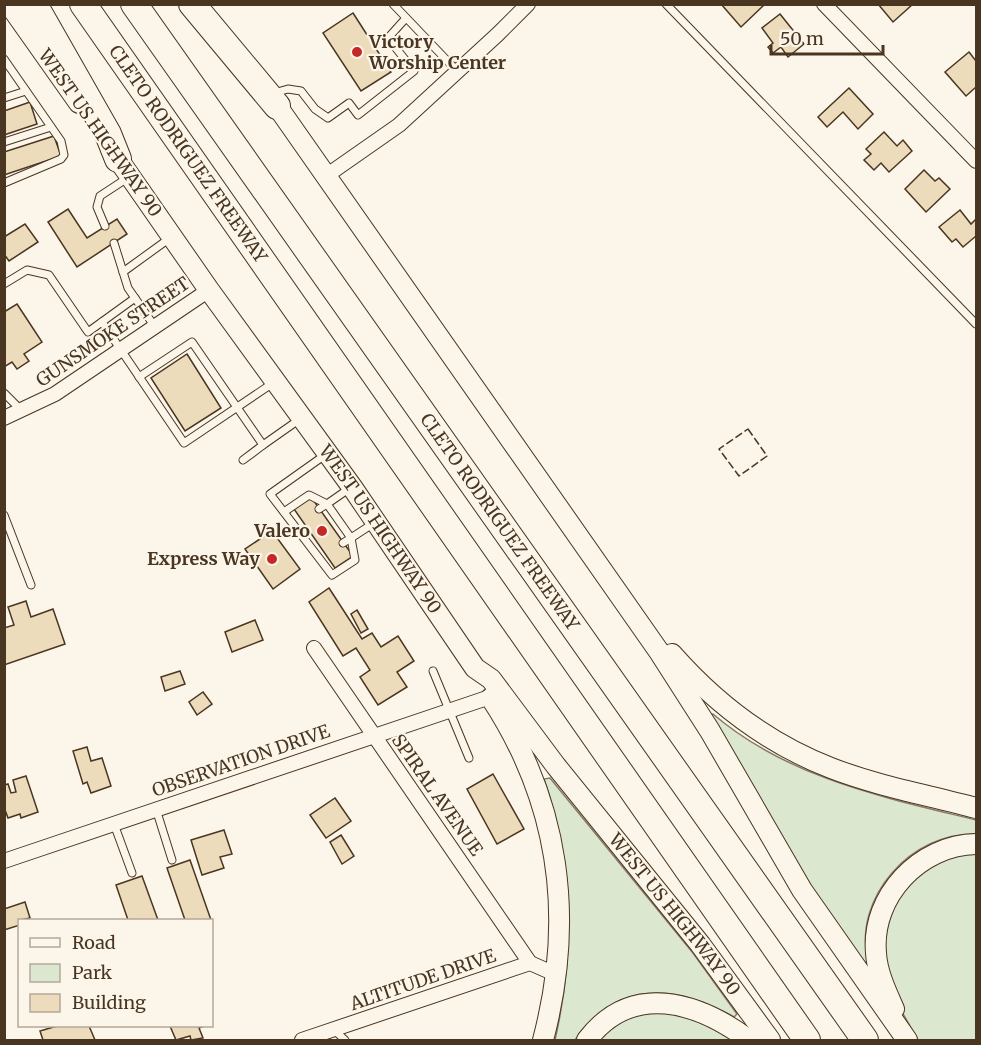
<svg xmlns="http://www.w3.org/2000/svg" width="981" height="1045" font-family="Merriweather,serif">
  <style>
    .green { fill: #dce7d0; stroke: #887966; stroke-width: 1.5 }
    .building { fill: #ecdcbc; stroke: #4a3520; stroke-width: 1.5 }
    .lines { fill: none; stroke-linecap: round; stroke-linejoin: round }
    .lane-casing { stroke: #4a3520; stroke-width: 9 }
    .street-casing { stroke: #4a3520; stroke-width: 16 }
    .secondary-casing { stroke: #4a3520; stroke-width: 22 }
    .highway-casing { stroke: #4a3520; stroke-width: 28 }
    .lane { stroke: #fbf6e9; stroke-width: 7 }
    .street { stroke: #fbf6e9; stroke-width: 14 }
    .secondary { stroke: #fbf6e9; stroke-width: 20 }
    .highway { stroke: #fbf6e9; stroke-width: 26 }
    .fence { stroke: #4a3520; stroke-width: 1.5; stroke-dasharray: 8 3; stroke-linecap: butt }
    .poi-dot { fill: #c62828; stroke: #fbf6e9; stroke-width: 2 }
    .labels { text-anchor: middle; stroke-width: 4.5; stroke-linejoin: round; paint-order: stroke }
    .poi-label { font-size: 18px; font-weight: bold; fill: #4a3520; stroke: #fbf6e9; text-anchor: end }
    .street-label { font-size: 18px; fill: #4a3520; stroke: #fbf6e9 }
  </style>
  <rect width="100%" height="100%" fill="#fbf6e9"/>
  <g class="green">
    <path d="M713,714C788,778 883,797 976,820V834C912,832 852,897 868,962L863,963L812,889L710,715Z"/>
    <path d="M550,778L693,953L737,1014L734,1017C675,984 618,979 575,1040H555C575,952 574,865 544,779Z"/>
    <path d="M976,851V1040H918L898,1005L887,973L884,930L900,892L938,859Z"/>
    <path d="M677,1011L737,1040H596L600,1036L634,1014Z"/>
  </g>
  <g class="building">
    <path d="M721,4H765L741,27Z"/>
    <path d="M878,4H913L893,22Z"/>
    <path d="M353,13L391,72L361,91L323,33Z"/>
    <path d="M780,14L804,44L788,57L781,47L773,53L768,47L773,43L762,28Z"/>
    <path d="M969,52L976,61V87L966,96L945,72Z"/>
    <path d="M849,88L873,114L858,129L843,112L827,127L818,117Z"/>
    <path d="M30,102L37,124L4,135V111Z"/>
    <path d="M884,132L897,146L903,140L912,151L889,172L881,163L874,170L864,160L871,154L866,149Z"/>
    <path d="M54,136L61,156L4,175V152Z"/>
    <path d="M924,170L935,181L939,178L950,189L926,212L905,189Z"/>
    <path d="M68,209L87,238L117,219L127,234L77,267L48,222Z"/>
    <path d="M960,210L971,224L976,219V236L963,247L956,239L952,242L939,227Z"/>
    <path d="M25,224L38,242L9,261L4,254V237Z"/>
    <path d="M17,304L42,342L24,354L29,361L17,369L12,362L4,367V312Z"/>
    <path d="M187,354L221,408L185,431L151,378Z"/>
    <path d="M311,497L353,556L335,568L294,509Z"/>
    <path d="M272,531L300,569L273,589L245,549Z"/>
    <path d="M329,588L362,639L372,633L381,647L398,636L414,661L397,672L407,687L378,705L360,677L370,670L356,648L343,656L309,602Z"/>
    <path d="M26,601L31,617L53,609L65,644L4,665V628L14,625L8,607Z"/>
    <path d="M357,610L368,629L361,633L351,614Z"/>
    <path d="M255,620L263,640L232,652L225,632Z"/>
    <path d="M180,671L185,684L165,691L161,677Z"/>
    <path d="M203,692L212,704L197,715L189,702Z"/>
    <path d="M87,747L91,761L102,758L111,786L91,793L87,782L83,784L73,751Z"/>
    <path d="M493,774L524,829L497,844L467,789Z"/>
    <path d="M26,776L38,812L21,818L20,814L8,818L4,807V785L8,784L11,793L16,792L13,780Z"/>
    <path d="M335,798L351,821L326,838L310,815Z"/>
    <path d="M224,830L232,854L220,857L224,868L202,875L191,840Z"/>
    <path d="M341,835L354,856L342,864L330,842Z"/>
    <path d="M190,860L211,920H185L167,868Z"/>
    <path d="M142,876L158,920H128L116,885Z"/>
    <path d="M25,902L30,918L20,920V925L4,930V909Z"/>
    <path d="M57,1026H89L95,1040H43L40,1031Z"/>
    <path d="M170,1026H204L199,1028L203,1038L191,1040L190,1036L176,1040Z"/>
  </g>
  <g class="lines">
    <g class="lane-casing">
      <g id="lane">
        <path d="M393,4L457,71"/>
        <path d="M666,4L976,324"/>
        <path d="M4,59L61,141L64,155L61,159L4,183"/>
        <path d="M274,93L288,89L301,91L315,109L328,118L349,103L358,115L414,71L388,38L406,18"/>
        <path d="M4,98L26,91"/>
        <path d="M4,142L51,127"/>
        <path d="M105,226L97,207L100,196L129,177"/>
        <path d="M114,243L128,288L155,327"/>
        <path d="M123,272L170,238"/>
        <path d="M4,284L27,270L49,275L88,332L135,298"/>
        <path d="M102,322L184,443L273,383"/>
        <path d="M139,377L192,342L263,445L300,419"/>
        <path d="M4,393L21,410"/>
        <path d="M325,455L270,494L332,575L355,560L351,538L374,523"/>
        <path d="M243,460L263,445"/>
        <path d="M284,512L309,495L327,504L319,509"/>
        <path d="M4,515L31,585"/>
        <path d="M343,543L351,538L327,504L350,488"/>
        <path d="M433,671L469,758"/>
        <path d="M156,809L172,860"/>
        <path d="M114,824L132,873"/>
        <path d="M334,1030L345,1040"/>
      </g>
    </g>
    <g class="street-casing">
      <g id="street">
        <path d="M824,4L976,161"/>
        <path d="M326,176L399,125L498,34L528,4"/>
        <path d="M4,418L55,394L209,290"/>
        <path d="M314,648L530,963"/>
        <path d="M4,861L490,697"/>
        <path d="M302,1040L530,963L555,974"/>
      </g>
    </g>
    <g class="secondary-casing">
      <g id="secondary">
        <path d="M9,4L79,103"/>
        <path d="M270,96L660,653L710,731L802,890L907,1040"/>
        <path id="s1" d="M111,149L209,290L352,487L475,668L491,679L556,766L700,944L770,1040"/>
        <path d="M672,654C716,704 769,744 831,768C877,786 928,795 976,808"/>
        <path d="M491,698C560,803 575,919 543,1040"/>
        <path d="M894,1009C886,991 877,972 876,953C871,896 920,845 976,844"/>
        <path d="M587,1040C632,981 698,1002 749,1040"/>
      </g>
    </g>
    <g class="highway-casing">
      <g id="highway">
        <path d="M34,4L108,134L118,159"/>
        <path id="s2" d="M83,4L807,1040"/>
        <path id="s3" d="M134,4L865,1040"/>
        <path d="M192,4L277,106"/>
      </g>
    </g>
    <use href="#lane" class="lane"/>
    <use href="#street" class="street"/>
    <use href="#secondary" class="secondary"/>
    <use href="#highway" class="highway"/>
    <path class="fence" d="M748,429L767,456L739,476L719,449Z"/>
  </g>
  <g class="poi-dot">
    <circle cx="357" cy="52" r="6"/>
    <circle cx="322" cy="531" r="6"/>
    <circle cx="272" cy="559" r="6"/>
  </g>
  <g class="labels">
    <g class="poi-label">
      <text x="369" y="48" text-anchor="start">Victory<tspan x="369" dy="21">Worship Center</tspan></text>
      <text x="310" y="537">Valero</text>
      <text x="260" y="565">Express Way</text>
    </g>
    <g class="street-label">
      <text transform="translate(100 133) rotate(55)" y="6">WEST US HIGHWAY 90</text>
      <text dy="6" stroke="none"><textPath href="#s2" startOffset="183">CLETO RODRIGUEZ FREEWAY</textPath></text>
      <text transform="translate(113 332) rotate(-34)" y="6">GUNSMOKE STREET</text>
      <text dy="6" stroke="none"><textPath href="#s3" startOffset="634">CLETO RODRIGUEZ FREEWAY</textPath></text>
      <text dy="6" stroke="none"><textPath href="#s1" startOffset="466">WEST US HIGHWAY 90</textPath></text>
      <text transform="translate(241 761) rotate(-19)" y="6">OBSERVATION DRIVE</text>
      <text transform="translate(437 795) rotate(55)" y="6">SPIRAL AVENUE</text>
      <text dy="6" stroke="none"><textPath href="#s1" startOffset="952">WEST US HIGHWAY 90</textPath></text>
      <text transform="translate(423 980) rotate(-19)" y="6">ALTITUDE DRIVE</text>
    </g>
  </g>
  <rect width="981" height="1045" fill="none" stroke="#4a3520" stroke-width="12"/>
  <rect x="18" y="919" width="195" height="108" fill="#fbf6e9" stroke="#b4a999" stroke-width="1.5"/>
  <rect x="30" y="938" width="30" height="9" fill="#fbf6e9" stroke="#b4a999" stroke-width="1.5"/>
  <text x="72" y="949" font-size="18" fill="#4a3520">Road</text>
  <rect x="30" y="964" width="30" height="18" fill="#dce7d0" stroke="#b4a999" stroke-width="1.5"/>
  <text x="72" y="979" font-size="18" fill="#4a3520">Park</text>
  <rect x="30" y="994" width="30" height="18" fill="#ecdcbc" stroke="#b4a999" stroke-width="1.5"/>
  <text x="72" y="1009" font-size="18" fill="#4a3520">Building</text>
  <path d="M771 45v9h112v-9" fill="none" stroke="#4a3520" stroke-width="3"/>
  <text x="780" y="45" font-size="18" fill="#4a3520" stroke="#fbf6e9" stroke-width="4.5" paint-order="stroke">50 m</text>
</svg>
